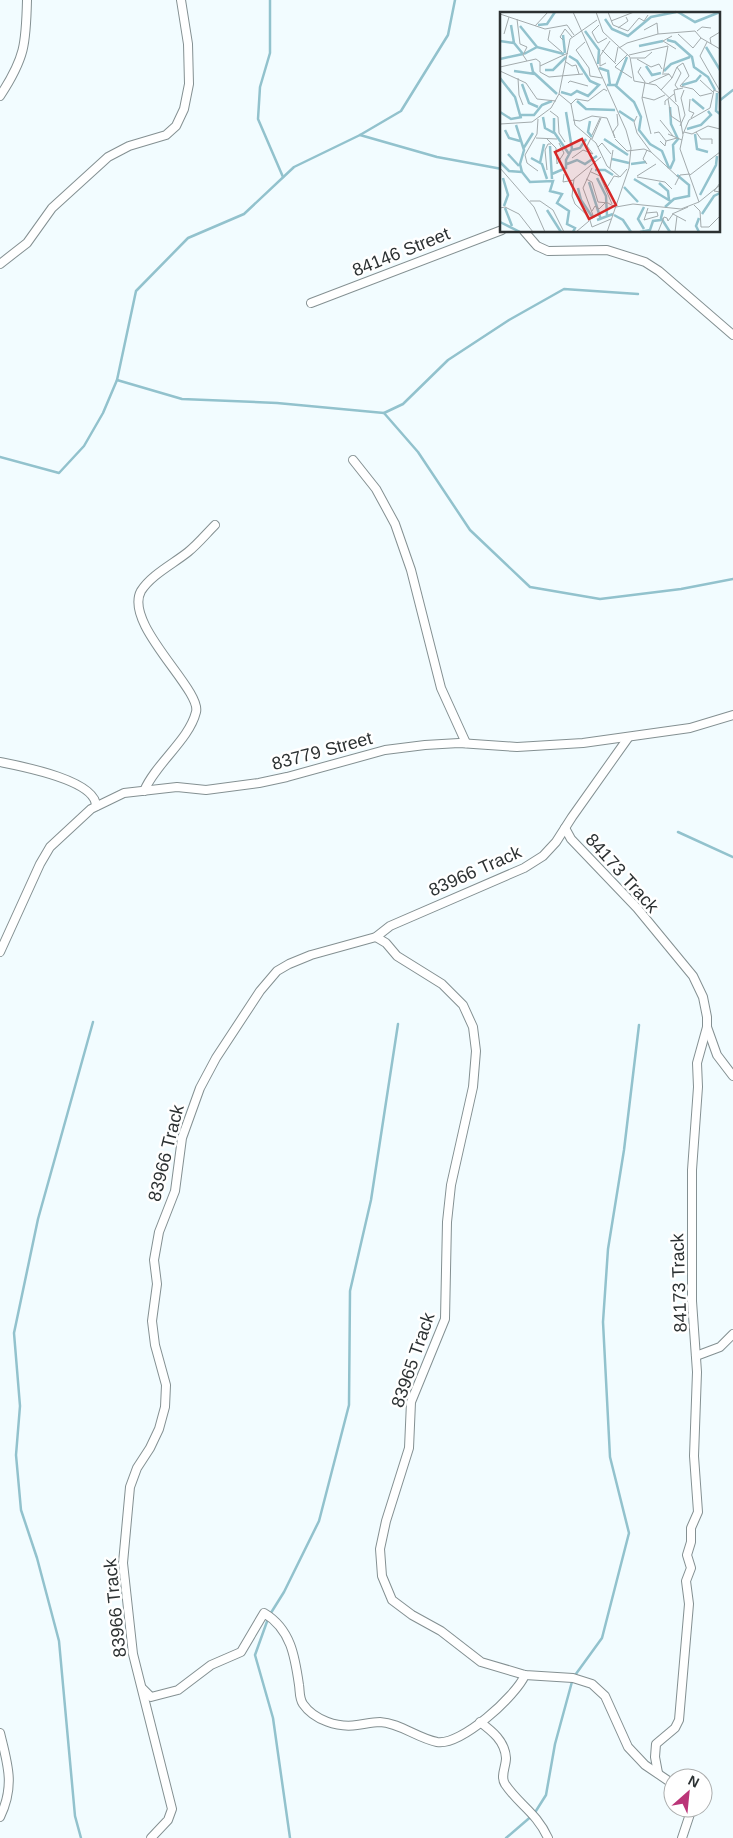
<svg xmlns="http://www.w3.org/2000/svg" width="733" height="1838" font-family="Helvetica,sans-serif">
  <style>
    .lines { fill: none; stroke-linecap: round; stroke-linejoin: round }
    .stream { stroke: #92c2cd; stroke-width: 2.5 }
    .street-casing { stroke: #849092; stroke-width: 10 }
    .street { stroke: #fff; stroke-width: 8 }
    .labels { text-anchor: middle; stroke-width: 5; stroke-linejoin: round; paint-order: stroke }
    .street-label { font-size: 18px; fill: #2c3132; stroke: #fff }
    .inset-river { fill: none; stroke: #92c2cd; stroke-width: 2.5 }
    .inset-road { fill: none; stroke: #a3abad; stroke-width: 1 }
    .view { fill: #d62828; fill-opacity: 0.15; stroke: #d62828; stroke-width: 2.5 }
    .inset-edge { fill: none; stroke: #2c3132; stroke-width: 2.5 }
  </style>
  <rect width="100%" height="100%" fill="#f2fcff"/>
  <g class="lines">
    <g class="stream">
      <path d="M270,0V53L260,87L258,119L283,177"/>
      <path d="M719,101L733,90"/>
      <path d="M360,135L437,157L502,169"/>
      <path d="M117,380L182,399L277,403L384,413L418,452L470,530L530,587L600,599L681,589L733,579"/>
      <path d="M384,413L403,404L448,360L509,320L564,289L638,294"/>
      <path d="M0,457L59,473L84,446L103,413L117,380L136,291L188,238L244,214L294,167L360,135L401,111L448,35L455,0"/>
      <path d="M678,832L733,857"/>
      <path d="M81,1838L75,1816L59,1641L37,1558L21,1510L16,1455L20,1406L14,1333L38,1219L93,1022"/>
      <path d="M290,1838L273,1718L255,1655L269,1616L284,1592L319,1521L349,1405L350,1291L371,1200L398,1024"/>
      <path d="M506,1838L534,1814L546,1795L555,1744L573,1678L602,1638L629,1533L610,1457L603,1322L608,1249L624,1150L639,1025"/>
    </g>
    <g class="street-casing">
      <g id="street">
        <path d="M0,96C25,58 26,44 27,0"/>
        <path d="M524,231L537,246L548,251L607,250L645,262L659,271L733,335"/>
        <path d="M0,264L27,243L52,208L108,157L129,146L166,135L176,126L184,109L189,84L188,44L181,0"/>
        <path d="M311,303L502,230"/>
        <path d="M353,460L376,489L395,524L411,570L441,688L466,743"/>
        <path d="M0,762C20,766 96,780 96,806"/>
        <path d="M144,791C156,763 189,740 196,712C202,690 123,624 141,591C151,575 173,564 188,552C198,544 206,534 215,525"/>
        <path d="M565,828L571,839L637,908L693,976L703,997L707,1017V1027L697,1063L698,1087L692,1170V1301L697,1372L694,1456L698,1512L691,1528V1542L687,1555L691,1568L686,1581L689,1604L679,1720L675,1728L656,1744L655,1757L658,1773"/>
        <path d="M376,937L386,943L397,956L442,984L463,1005L473,1027L476,1051L473,1087L451,1185L447,1222L445,1319L411,1402L409,1448L386,1521L380,1549L382,1576L392,1600L412,1615L441,1631L481,1662L525,1675L573,1678L592,1684L605,1696L628,1747L645,1765L673,1784"/>
        <path d="M0,952L40,864L50,847L91,809L124,793L177,787L206,790L259,783L287,777L385,750L425,745L459,743L517,747L583,743L690,728L733,715"/>
        <path d="M707,1027L717,1055L733,1076"/>
        <path d="M696,1356L720,1347L733,1334"/>
        <path d="M143,1689L151,1697L178,1690L211,1665L241,1652L264,1613C291,1629 295,1657 299,1685C300,1691 299,1698 303,1704C314,1720 338,1728 357,1725C365,1724 372,1722 380,1722C400,1723 417,1738 437,1742C461,1746 516,1696 525,1675"/>
        <path d="M480,1722C492,1731 505,1741 506,1758C506,1767 500,1776 505,1784C519,1805 536,1812 548,1838"/>
        <path d="M0,1733C8,1765 15,1786 0,1817"/>
        <path d="M151,1838L168,1820L172,1809L133,1654L123,1563L130,1487L137,1468L150,1448L159,1429L165,1407L166,1385L155,1345L152,1321L157,1284L154,1260L159,1232L175,1191L182,1138L200,1088L216,1058L260,991L277,971L289,964L311,955L376,937L390,926L524,868L543,856L556,842L572,817L628,738"/>
        <path d="M682,1838L692,1808"/>
      </g>
    </g>
    <use href="#street" class="street"/>
  </g>
  <g class="labels">
    <g class="street-label">
      <text transform="translate(401 252) rotate(-22)" y="6">84146 Street</text>
      <text transform="translate(322 751) rotate(-15)" y="6">83779 Street</text>
      <text transform="translate(475 871) rotate(-24)" y="6">83966 Track</text>
      <text transform="translate(622 873) rotate(48)" y="6">84173 Track</text>
      <text transform="translate(166 1153) rotate(-76)" y="6">83966 Track</text>
      <text transform="translate(679 1283) rotate(-92)" y="6">84173 Track</text>
      <text transform="translate(413 1360) rotate(-71)" y="6">83965 Track</text>
      <text transform="translate(115 1608) rotate(-96)" y="6">83966 Track</text>
    </g>
  </g>
  <g transform="translate(500 12)">
    <rect width="220" height="220" fill="#f2fcff"/>
    <path class="inset-river" d="M178,0L195,10L220,0M105,7L112,17L128,24L151,5L176,0M11,13L14,31M38,13L47,12L55,0M20,14L37,35M85,19L99,38L98,52M63,23L65,41M167,28L175,30L192,45L194,55L208,65L215,78M0,29L14,31L23,42M139,34L163,29M206,35L220,58M24,42L37,35L64,42M0,47L23,42M31,51L33,60L57,82M146,54L152,63L161,61M99,56L108,59L110,73M45,58H53L66,45M14,59L35,62M164,59L171,52L190,45M0,66L15,85L20,103H34L42,93L52,89M22,72L29,91L38,95M107,73H115L134,90L141,105L139,118L150,132L162,139L169,156M182,73L196,69L201,63M116,74L127,45M61,80L71,83L77,79L88,84L99,73L90,69L77,49L69,44M217,81L216,99L220,102M192,87L204,97M77,89L86,97L115,98M119,99L134,109M0,100L11,107L22,105M43,105L45,116L54,121M54,106V120L69,142M90,109L88,120L92,125M16,113L24,138L20,152L22,160L30,170L53,169L50,179L62,182L57,191L69,199L67,212L75,216L73,220M187,117L201,113L211,103L208,99M5,118L9,126L20,129M195,122L197,137L208,140M104,127L128,143M50,134L52,167M23,137L33,121M72,138L80,136L86,127M8,142L19,154M31,146L42,152L47,167M112,147L129,151M0,150L9,159L22,160M40,151L44,132M67,152L77,148L85,152L97,144M131,152L146,150M170,157L174,148L173,133L178,127L171,112L170,95M95,158H105L113,163M52,162L66,156V148L72,137L66,100M3,166L8,183L4,194M97,166L106,184L107,204M134,167L172,190M89,170L101,208M159,171L168,179L169,188M124,175L138,190M78,176L81,188L93,206M200,183L216,153L217,144M144,195L138,207L144,217M165,195L174,187L189,184V173L177,163M5,196L12,214M47,198L61,220M163,198L161,206L170,220M202,202L214,184L220,181M114,203L123,208L131,220M97,208L113,202M0,210L20,220M140,220L150,218L153,209L161,208M199,220L196,214L199,206"/>
    <path class="inset-road" d="M73,0L126,118L131,136L129,156L107,220M96,0L103,20L130,45L134,69L156,73L178,94L183,123L180,137L199,190M108,0L113,13L128,19L139,6L144,9L148,3M0,2L45,17L67,13L74,23M17,7L20,32L27,35L23,43L27,49M111,9L134,0M99,13L92,20L96,28L98,31L107,26M35,14L48,0M118,16L128,9L126,5M50,18L48,28L62,40M144,18L157,11L158,22M197,19L202,15L211,16M4,22L9,5M178,22L193,36L201,26M172,24L163,29L176,37M63,28L60,25L65,17L72,25M85,30L76,38L89,56L90,64L102,66M207,30L200,44L220,79M211,32L210,26L220,20M119,36L127,31L158,22L195,19L201,26L220,37M102,38L116,52M128,42L115,55L132,66M129,43L168,34L163,61M131,46H145L152,40M137,47L151,55L159,52L162,57M66,50L72,54L76,53L79,62M115,50L118,35M106,51L100,54V44L110,29M40,54L68,41M0,55L36,47L40,50V60L49,65L83,62M141,55L138,60L145,70L142,86L151,122M177,55L181,61L175,73L178,77M0,59L26,71L37,87L56,89M18,66L19,83L23,93M172,66L177,55L183,51L189,64L180,74L193,77L200,84L212,81M200,68L213,80M68,71L70,69L88,74M149,71L169,62H162M161,78L172,66L169,62M59,82L71,92L75,113L96,131L107,154L120,165L127,157M142,85L154,88L165,83M168,87L171,104L180,110M190,87L189,99L194,101L191,106M176,90L174,78L183,76M71,92L76,87L88,89L104,77L107,79M165,93V89L174,82M50,99L58,105L59,121L65,130M137,104L134,110L137,121L151,140M38,107L37,122L25,143L27,151L38,159M73,108L80,109L92,104L107,106L115,126L113,120L118,113L117,102M160,108L173,124M0,112L32,110L51,96L59,82L70,27L97,8M180,114L185,103L181,86L184,78M184,120L192,122L208,114L220,117M196,120L201,127H212V132M154,121L159,120L166,129M168,122L182,128M183,122L189,108L210,96L214,78L220,81M92,123L100,106M36,126L57,127M46,126L56,136L57,152L64,141L59,131M92,127L101,106M115,127L127,139L144,137L151,140L178,165M160,129L165,134L166,129L177,126M98,135L102,131L111,142M147,138L143,147L147,152M101,145L74,167L72,184L75,192L89,205L92,215L111,207M72,146L83,138L93,142L87,134L91,126M0,156L34,195L45,220M92,156L83,176L94,206M110,156L113,138M47,158L45,138L48,132H51M91,160L100,164L112,192M64,162L63,170L74,168M190,163L220,140M137,164L156,152M137,165L165,170L172,177M86,167L92,170L98,190L108,191L115,195M220,171L214,179L220,180M175,173L180,163L190,162M106,177L114,164L119,165M30,189H40L53,198L64,220M194,193L200,199L201,215H209L220,204M116,195L133,192L181,197L199,190L220,173M0,196L5,195L19,202L33,220M92,199L95,194L99,197L105,191M146,201L157,200L158,204L144,208L148,196M172,202L188,195M167,206L168,209L173,202L186,209M76,220L89,209M158,220L164,205L167,206M175,220L177,204"/>
    <path class="view" d="M82,127L116,193L89,207L55,140Z"/>
    <rect width="220" height="220" class="inset-edge"/>
  </g>
  <g transform="translate(688 1793) rotate(27)"><circle r="24" fill="#ffffff" stroke="#abadad"/>
  <path d="M0-4L9 19L0 12L-9 19Z" fill="#bb3578"/>
  <text y="-8" font-size="14" font-weight="bold" text-anchor="middle" fill="#2c3132">N</text>
  </g>
</svg>
